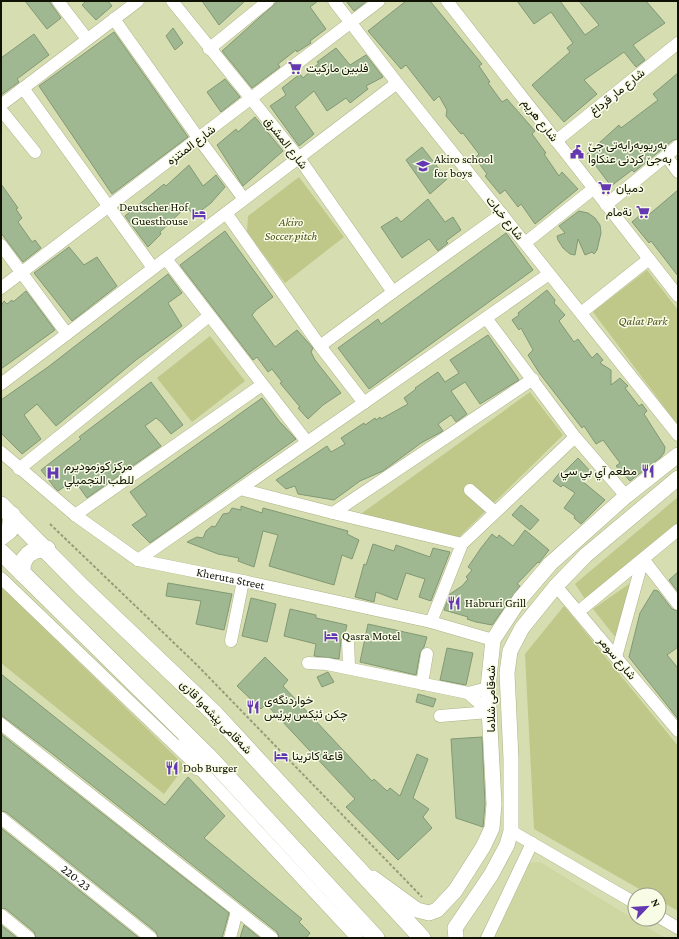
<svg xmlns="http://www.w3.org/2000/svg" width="679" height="939" font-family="'Crimson Pro',Vazirmatn,serif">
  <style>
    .built { fill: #ced6a1 }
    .green { fill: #bfc789 }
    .building { fill: #9fb891; stroke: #819974 }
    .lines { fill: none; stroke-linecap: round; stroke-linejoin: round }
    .minor-casing { stroke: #adb387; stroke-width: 13 }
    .major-casing { stroke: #adb387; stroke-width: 16 }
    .highway-casing { stroke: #adb387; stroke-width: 18 }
    .path { stroke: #969c79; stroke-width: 2; stroke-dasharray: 3 2; stroke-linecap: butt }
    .minor { stroke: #fff; stroke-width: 12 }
    .major { stroke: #fff; stroke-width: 15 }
    .highway { stroke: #fff; stroke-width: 17 }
    .labels { text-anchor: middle; stroke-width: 3; stroke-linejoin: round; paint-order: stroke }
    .poi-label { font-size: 12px; fill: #101203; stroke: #f8fce5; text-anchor: start }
    .street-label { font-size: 12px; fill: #101203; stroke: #f8fce5 }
    .park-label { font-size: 12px; font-style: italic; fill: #4e541c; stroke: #f8fce5 }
  </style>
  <rect width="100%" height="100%" fill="#d6ddb0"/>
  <path class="built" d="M540,862L665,938H478L529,863Z"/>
  <g class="green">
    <path d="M299,177L344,237L285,283L247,232L248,216Z"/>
    <path d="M647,270L678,310V425L593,312Z"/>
    <path d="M210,336L245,381L192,422L157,378Z"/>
    <path d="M530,392L563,435L459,537L358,516Z"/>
    <path d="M678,497V524L585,599L575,584Z"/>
    <path d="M632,582L616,638L593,609Z"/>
    <path d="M1,586L185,766L164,794L1,663Z"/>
    <path d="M564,606L678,746V911L659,900V895H650L534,829L525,654Z"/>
  </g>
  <g class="building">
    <path d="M25,1H49L61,18L47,29Z"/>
    <path d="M86,1H108L112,6L96,20L82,5Z"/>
    <path d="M202,1H245L219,25Z"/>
    <path d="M278,1H318L310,7L326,29L310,41L311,43L297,52L296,50L278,64L280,67L252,88L222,51Z"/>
    <path d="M346,1H367L354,11Z"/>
    <path d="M406,1H430L482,64L479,66L490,82L488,83L502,102L507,99L535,131L532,134L546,153L544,154L559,176L562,172L578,189L535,224L521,204L518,207L505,190L500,194L485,176L487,174L475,158L479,154L463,133L461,134L446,116L447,110L439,96L434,101L406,65L401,69L368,31Z"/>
    <path d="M517,1H560L585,35L599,25L579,1H646L665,23L633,45L645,60L636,67L624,52L584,80L597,94L564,122L532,85L570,52L567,48L573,43L551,12L534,24Z"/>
    <path d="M173,28L183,43L175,50L166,36Z"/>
    <path d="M114,32L188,137L112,194L39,86Z"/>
    <path d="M34,34L49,55L17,79L19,82L1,95V58Z"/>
    <path d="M336,48L350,65L366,55L383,77L366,86L368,89L350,103L346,98L327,111L314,91L295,107L314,134L299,146L270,106L286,95L282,88L300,74L303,78L319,63L317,62Z"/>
    <path d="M678,73V139L673,140L634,172L632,170L611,186L587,154L619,125L621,128L658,100L653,94Z"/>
    <path d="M225,79L240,97L221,112L207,92Z"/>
    <path d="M255,117L283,151L243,186L217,145L236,129L238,132Z"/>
    <path d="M422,147L447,179L430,194L406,160Z"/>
    <path d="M189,165L203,186L216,175L225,187L211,203L194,216L187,206L160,232L161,234L148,247L125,216L164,184L166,186Z"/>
    <path d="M1,184L18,208L16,209L22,218L18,222L32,242L35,240L41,248L23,262L1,233Z"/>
    <path d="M678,190V276L651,241L649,243L632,222L639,216L641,219L643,217L645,218Z"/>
    <path d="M428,199L445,222L453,217L461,230L446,241L448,243L438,251L429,239L402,258L381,227L397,217L401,222Z"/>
    <path d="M579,211L588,213L595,218L600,225L601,233L597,250L594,254L592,252L585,255L578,239L575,255L570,254L563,248L558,240L557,236L565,233L559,226Z"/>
    <path d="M225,231L273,297L256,310L252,315L275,347L297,330L313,348L311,352L315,360L341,393L323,405L308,419L298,408L300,407L280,383L282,382L272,369L268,372L257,357L253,360L180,265Z"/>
    <path d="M506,233L533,270L369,389L338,348L378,319L381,324Z"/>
    <path d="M69,247L84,265L97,257L117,286L72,321L34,273Z"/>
    <path d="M168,274L182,293L168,303L182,326L136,360L56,426L37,404L24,415L41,439L22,454L1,433V400L48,367Z"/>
    <path d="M547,290L555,300L554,303L565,315L559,321L574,342L578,339L592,358L597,353L603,360L600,363L611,370V385L620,378L628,386L625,388L639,406L642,404L647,411L644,414L665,447L664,453L661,457L630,481L616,466L620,463L603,440L596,444L584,426L582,428L540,374L528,355L533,350L521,328L519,330L512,320L519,315L518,313Z"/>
    <path d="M26,291L55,330L1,369V306L4,301L7,304L12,300L13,302Z"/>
    <path d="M488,335L519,380L480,404L465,382L451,391L467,414L456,422L451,415L438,424L443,431L421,443L383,471L360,481L334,500L298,494L295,486L286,489L276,480L327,446L331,452L345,444L341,438L364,423L365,425L375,418L376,420L380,417L381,419L408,404L404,398L416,389L415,388L438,372L445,382L459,373L450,360Z"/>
    <path d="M151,382L183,425L171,434L161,422L156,418L145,426L161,446L87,498L74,480L58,491L55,488L41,470L81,439L79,437Z"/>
    <path d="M262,398L279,421L296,439L150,543L132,525L147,515L130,492Z"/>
    <path d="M578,458L591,472L582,481L605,500L581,524L574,518L575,516L564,508L575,493L563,485L561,487L553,481L561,471L563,473Z"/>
    <path d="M521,505L539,520L530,530L512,515Z"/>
    <path d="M241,506L262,513L263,508L348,531L347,534L359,540L352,559L342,555L334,585L269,566L278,535L263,531L254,567L238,561L239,558L218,554L187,542L197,537L203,538L206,531L212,526L215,527L223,514L229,513L232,508L241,510Z"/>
    <path d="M525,530L549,550L539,563L538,562L517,584L520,586L492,625L476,622L467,619L468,617L444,610L450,594L462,586L468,579L466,577L472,570L468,567L481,548L492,534L497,538L499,535L513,546Z"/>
    <path d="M373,544L394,551L396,545L430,557L433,548L450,552L431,601L419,597L425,579L406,573L397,600L376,592L374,602L355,597L364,564L366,565Z"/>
    <path d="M678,572V592L669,580Z"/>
    <path d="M168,583L232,594L224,630L196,624L201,601L166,596Z"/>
    <path d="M654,590L658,591L672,609L678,611V647L667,655L678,668V719L629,657L640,613Z"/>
    <path d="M251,598L276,604L267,642L242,636Z"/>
    <path d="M290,609L316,615V618L347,625L345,633L341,640L339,659L314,656L316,644L284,636Z"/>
    <path d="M368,624L427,637L424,647L420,653L416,675L360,662Z"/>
    <path d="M447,648L473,653L466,685L440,680Z"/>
    <path d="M265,657L288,680L283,686L372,781L374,779L387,791L390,788L400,796L417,754L428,759L413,798L429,809L423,817L432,828L398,860L346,807L355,799L266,704L261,709L237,686Z"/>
    <path d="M328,672L334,682L322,687L317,677Z"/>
    <path d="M1,674L165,805L188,777L225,816L204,838L302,919L299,922L310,933L306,938H279L277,932L50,752L1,715Z"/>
    <path d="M418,694L436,699L433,707L416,702Z"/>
    <path d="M1,734L229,913L222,938H158L156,932L6,812L1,811Z"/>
    <path d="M482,737L485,804L483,827L456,818L451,739Z"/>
    <path d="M1,828L139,938H36L34,932L6,909L1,908Z"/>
    <path d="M1,925L17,938H1Z"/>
    <path d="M244,925L260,938H240Z"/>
  </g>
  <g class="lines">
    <g class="minor-casing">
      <g id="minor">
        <path d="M58,1L87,39"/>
        <path d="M172,1L299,158L393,292"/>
        <path d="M334,1L397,83L678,435"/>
        <path d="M447,1L678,296"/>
        <path d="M114,19L199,139L244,199"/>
        <path d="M209,49L268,1"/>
        <path d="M23,88L153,268"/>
        <path d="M1,105L138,1"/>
        <path d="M1,110L35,152"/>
        <path d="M556,141L678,43"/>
        <path d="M666,156L678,172"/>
        <path d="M606,205L678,146"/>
        <path d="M226,213L320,346L364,403"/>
        <path d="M525,243L593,189"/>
        <path d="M1,245L67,334"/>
        <path d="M166,259L307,442"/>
        <path d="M1,288L379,1"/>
        <path d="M581,313L649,259"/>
        <path d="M486,318L575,437L626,496"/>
        <path d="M320,346L393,292L502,214"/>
        <path d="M1,384L397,83"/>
        <path id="s1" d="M1,452L75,515L138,560L243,581L431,622L493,640"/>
        <path d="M19,469L209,316"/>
        <path d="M240,489L333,513L462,544"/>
        <path d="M470,490L495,512"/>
        <path d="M333,513L533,379"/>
        <path d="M75,515L262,385"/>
        <path d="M138,560L549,274"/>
        <path d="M1,578L198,767L357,938"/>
        <path d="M556,586L678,731"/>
        <path d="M578,612L678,530"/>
        <path d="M431,622L462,544L575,437"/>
        <path d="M348,640L349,668"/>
        <path d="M231,641L243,581"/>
        <path d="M616,657L643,559L678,604"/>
        <path d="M308,663L327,664L468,693L488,688"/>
        <path d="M422,684L427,654"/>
        <path d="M468,693L489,712"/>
        <path d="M440,716L489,712"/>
        <path d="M1,724L272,938"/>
        <path id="s2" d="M1,818L151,938"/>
        <path d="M511,831L635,903"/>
        <path d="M1,915L29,938"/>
        <path d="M659,917L678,928"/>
        <path d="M230,938L237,911"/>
        <path d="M487,938L532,843"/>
      </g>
    </g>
    <g class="major-casing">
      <g id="major">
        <path d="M373,878L417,910L429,913L437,910L455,891L483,847L492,828L494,804L488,688L493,640L520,599L550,564L626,496L678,455"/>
        <path d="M456,938L455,928L491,875L507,845L511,831V759L507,673L510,651L522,628L556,586L586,555L678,478"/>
      </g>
    </g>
    <g class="highway-casing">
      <g id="highway">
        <path d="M1,505L82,587L215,714L422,938"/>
        <path d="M1,537L10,530L12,515"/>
        <path d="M1,552L209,757L376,938"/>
        <path d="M22,573C21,557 31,548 47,549"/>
        <path d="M187,738L198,767"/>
      </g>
    </g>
    <path class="path" d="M50,524L197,665L422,897"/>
    <use href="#minor" class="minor"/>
    <use href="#major" class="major"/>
    <use href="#highway" class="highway"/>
  </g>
  <defs>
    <g id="supermarket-bare" transform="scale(1.08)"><path d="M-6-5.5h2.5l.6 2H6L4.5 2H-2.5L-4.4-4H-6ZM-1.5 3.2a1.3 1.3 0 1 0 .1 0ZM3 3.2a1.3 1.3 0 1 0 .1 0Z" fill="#6338b0" stroke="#f8fce5" stroke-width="2.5" paint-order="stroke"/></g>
    <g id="civic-bare" transform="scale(1.08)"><path d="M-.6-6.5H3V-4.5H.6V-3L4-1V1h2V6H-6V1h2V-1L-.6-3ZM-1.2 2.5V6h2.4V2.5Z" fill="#6338b0" stroke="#f8fce5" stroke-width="2.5" paint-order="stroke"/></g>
    <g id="school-bare" transform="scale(1.08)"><path d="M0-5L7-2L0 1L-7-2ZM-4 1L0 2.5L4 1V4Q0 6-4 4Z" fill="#6338b0" stroke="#f8fce5" stroke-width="2.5" paint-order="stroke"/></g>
    <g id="hotel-bare" transform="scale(1.08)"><path d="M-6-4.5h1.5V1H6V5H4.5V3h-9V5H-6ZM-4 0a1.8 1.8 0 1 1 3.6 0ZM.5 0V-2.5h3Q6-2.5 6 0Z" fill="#6338b0" stroke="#f8fce5" stroke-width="2.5" paint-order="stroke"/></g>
    <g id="restaurant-bare" transform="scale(1.08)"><path d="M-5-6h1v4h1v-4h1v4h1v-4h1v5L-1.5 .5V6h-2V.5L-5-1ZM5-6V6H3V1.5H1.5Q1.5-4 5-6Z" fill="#6338b0" stroke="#f8fce5" stroke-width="2.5" paint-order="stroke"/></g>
    <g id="hospital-bare" transform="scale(1.08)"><path d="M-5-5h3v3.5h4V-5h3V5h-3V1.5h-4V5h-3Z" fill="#6338b0" stroke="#f8fce5" stroke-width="2.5" paint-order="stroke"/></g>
  </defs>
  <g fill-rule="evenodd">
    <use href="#supermarket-bare" x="295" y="68"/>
    <use href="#civic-bare" x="577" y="152"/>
    <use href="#school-bare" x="423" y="166"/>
    <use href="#supermarket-bare" x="605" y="188"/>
    <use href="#supermarket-bare" x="643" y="212"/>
    <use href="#hotel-bare" x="199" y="214"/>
    <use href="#restaurant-bare" x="648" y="471"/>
    <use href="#hospital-bare" x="53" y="473"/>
    <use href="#restaurant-bare" x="454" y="603"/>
    <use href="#hotel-bare" x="331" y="636"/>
    <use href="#restaurant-bare" x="253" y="707"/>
    <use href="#hotel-bare" x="281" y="756"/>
    <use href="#restaurant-bare" x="172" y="768"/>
  </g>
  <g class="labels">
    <g class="poi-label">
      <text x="306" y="72">فلبين ماركيت</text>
      <text x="588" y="149">بەریوبەرایەتی جێ<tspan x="588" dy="14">بەجێ کردنی عنکاوا</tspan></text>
      <text x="434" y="163">Akiro school<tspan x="434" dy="14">for boys</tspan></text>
      <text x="616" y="192">دميان</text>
      <text x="188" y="211" text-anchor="end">Deutscher Hof<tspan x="188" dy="14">Guesthouse</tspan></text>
      <text x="632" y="216" text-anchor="end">نةمام</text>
      <text x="64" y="470">مركز كوزموديرم<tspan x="64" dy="14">للطب التجميلي</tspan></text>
      <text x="637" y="475" text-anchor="end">مطعم آي بي سي</text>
      <text x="465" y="607">Habruri Grill</text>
      <text x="342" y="640">Qasra Motel</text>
      <text x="264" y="704">خواردنگەی<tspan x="264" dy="14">چکن ئێکس پرێس</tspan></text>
      <text x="292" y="760">قاعة كاترينا</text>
      <text x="183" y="772">Dob Burger</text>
    </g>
    <g class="street-label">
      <text transform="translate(617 92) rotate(-39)" y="4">شارع مار قرداغ</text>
      <text transform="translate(540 120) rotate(52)" y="4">شارع هريم</text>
      <text transform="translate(286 143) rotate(52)" y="4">شارع المشرق</text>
      <text transform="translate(191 145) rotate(-37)" y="4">شارع المتنزه</text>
      <text transform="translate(505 218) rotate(51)" y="4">شارع خبات</text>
      <text dy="4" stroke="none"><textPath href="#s1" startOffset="269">Kheruta Street</textPath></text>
      <text transform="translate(617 658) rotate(50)" y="4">شارع سومر</text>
      <text transform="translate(491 699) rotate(-90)" y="4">شەقامی شلاما</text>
      <text transform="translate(216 717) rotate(46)" y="4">شەقامی پێشەوا قازی</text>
      <text dy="4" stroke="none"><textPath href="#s2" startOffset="96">220-23</textPath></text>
    </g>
    <g class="park-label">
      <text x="291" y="226">Akiro<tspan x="291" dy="14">Soccer pitch</tspan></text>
      <text x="643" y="325">Qalat Park</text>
    </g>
  </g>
  <rect width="679" height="939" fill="none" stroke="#101203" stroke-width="4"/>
  <g transform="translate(647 907) rotate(65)"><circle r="19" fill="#f8fce5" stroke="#9b9e8b"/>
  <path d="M0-3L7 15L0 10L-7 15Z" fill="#6338b0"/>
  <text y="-6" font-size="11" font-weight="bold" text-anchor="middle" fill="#101203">N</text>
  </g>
</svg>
